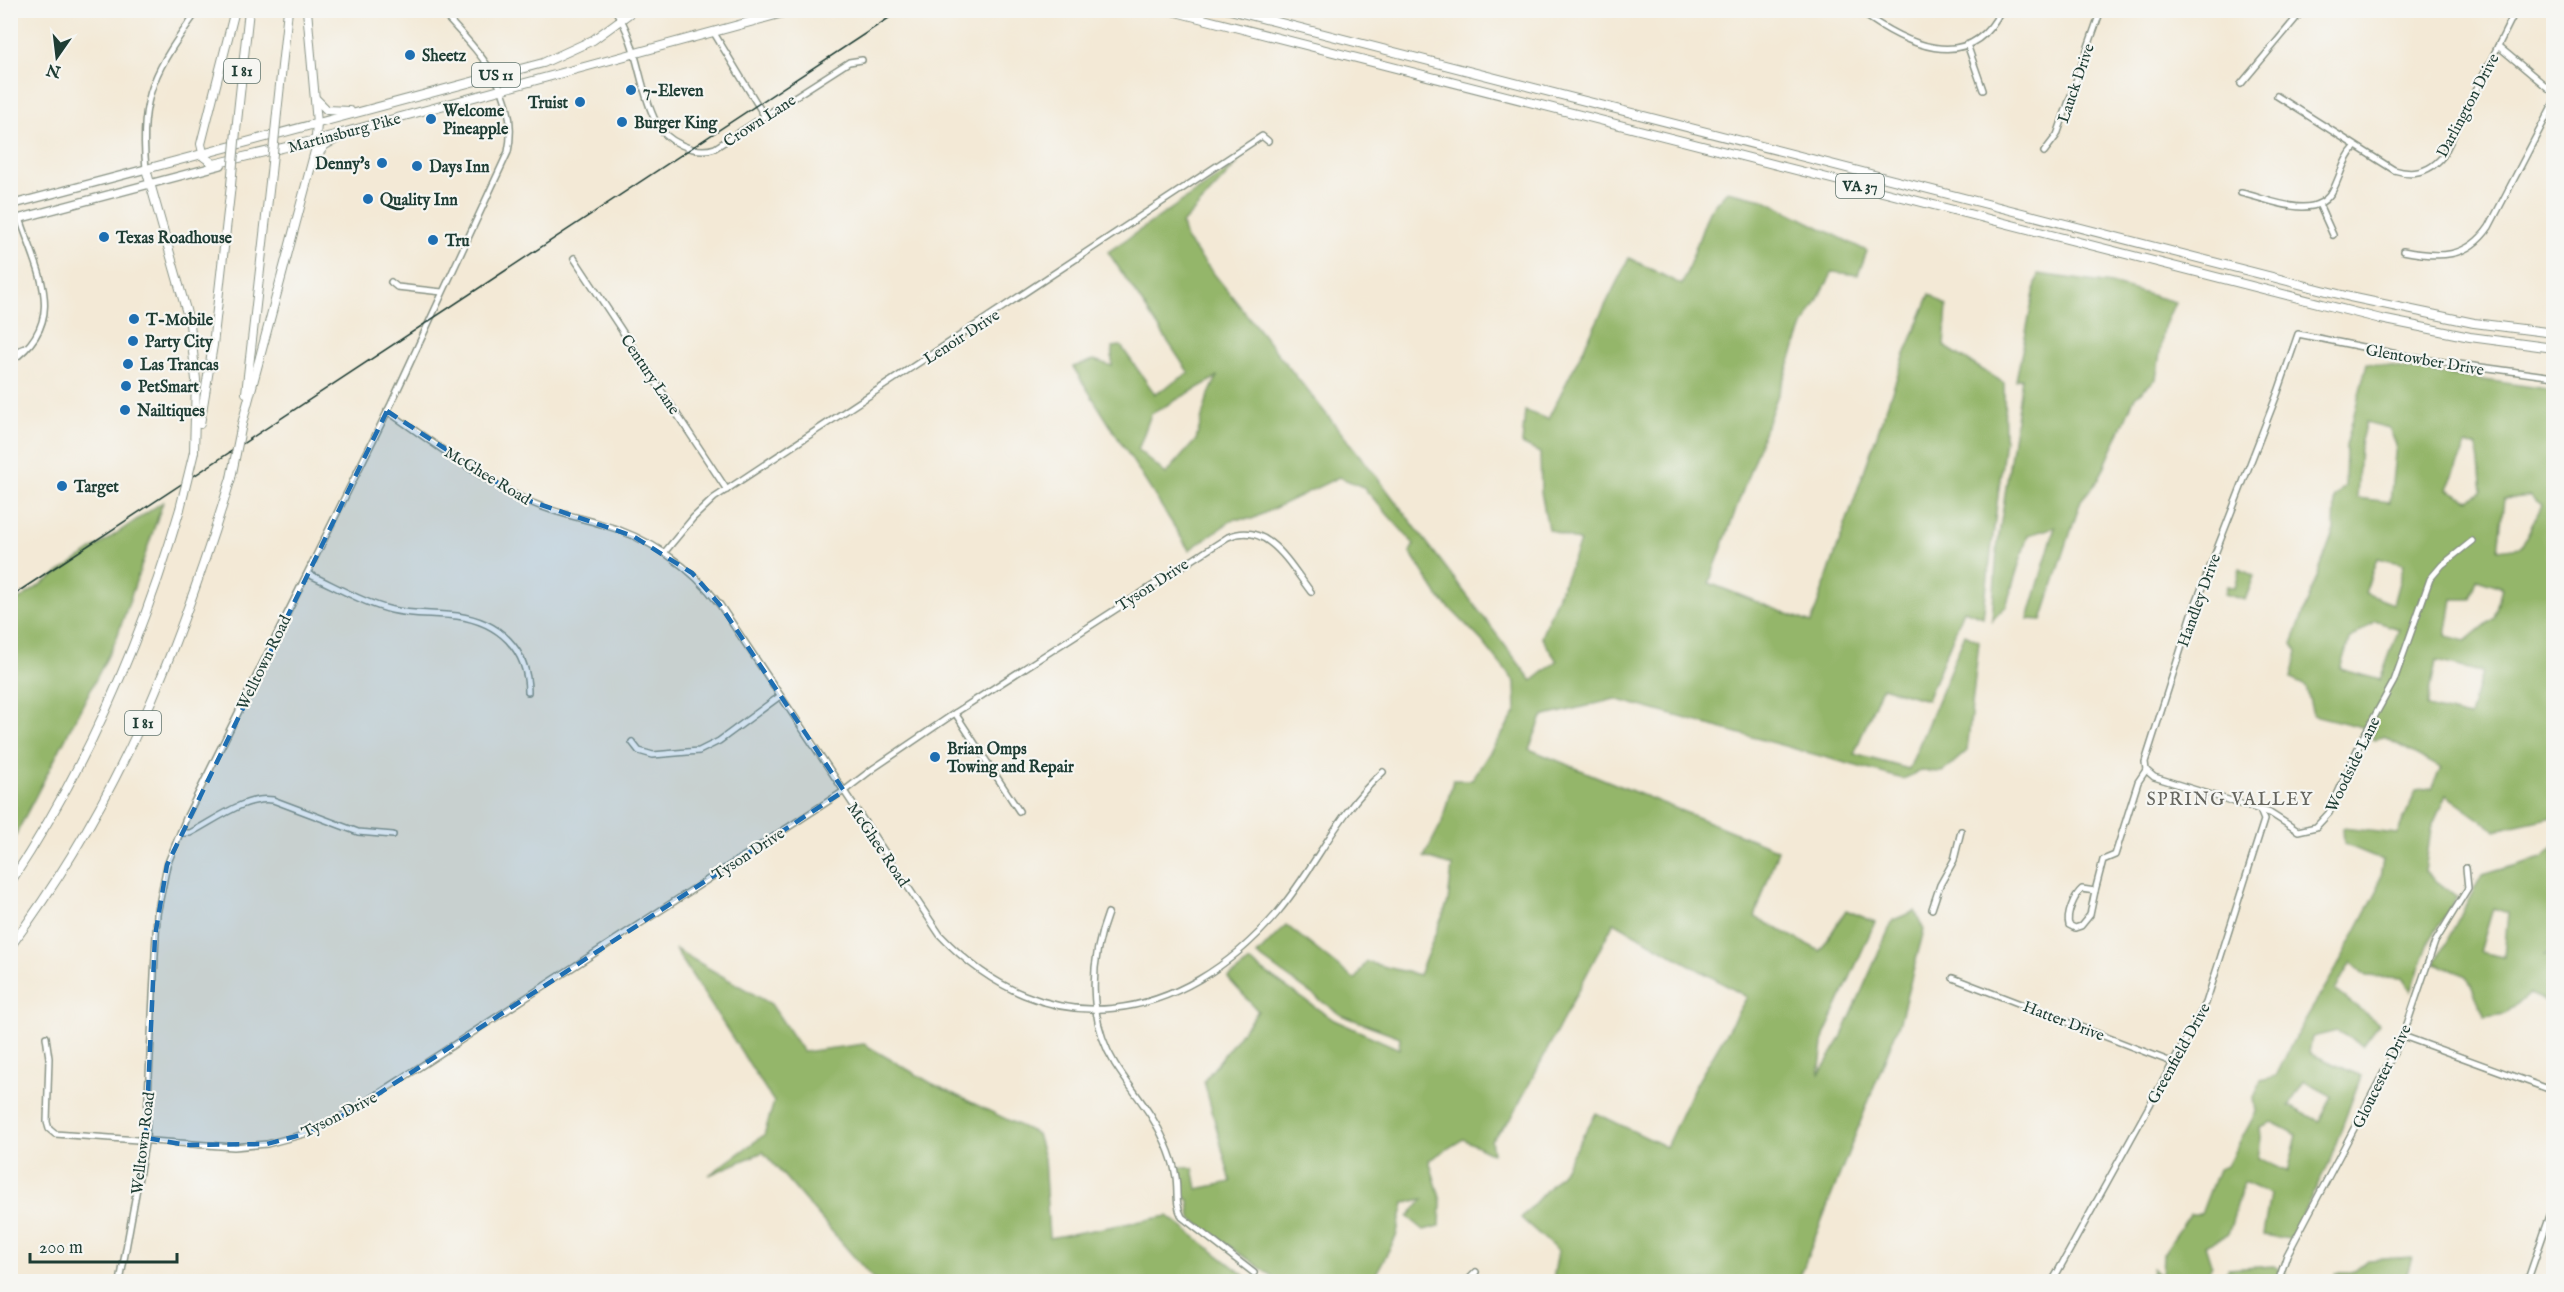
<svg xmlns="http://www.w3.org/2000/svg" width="2564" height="1292" font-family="'IM FELL English',serif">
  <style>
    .forest { fill: #94b66a; stroke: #5a7a4f; stroke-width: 1.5; fill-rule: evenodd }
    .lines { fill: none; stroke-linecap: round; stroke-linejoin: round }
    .minor-casing { stroke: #899385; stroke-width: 8 }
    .major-casing { stroke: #899385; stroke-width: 10 }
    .highway-casing { stroke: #899385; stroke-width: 10 }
    .minor { stroke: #fff; stroke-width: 5 }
    .major { stroke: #fff; stroke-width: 7 }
    .highway { stroke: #fff; stroke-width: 8 }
    .rail { stroke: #1f3d34; stroke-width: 1.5 }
    .highway-bridge-casing { stroke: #899385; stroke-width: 10; stroke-linecap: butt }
    .highway-bridge { stroke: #fff; stroke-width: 8 }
    .marked { fill: #1f6fb2; fill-opacity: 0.2; stroke: #1f6fb2; stroke-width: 4.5; stroke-dasharray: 12 8; stroke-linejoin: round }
    .poi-dot { fill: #1f6fb2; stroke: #f6f6f2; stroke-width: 2 }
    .labels { text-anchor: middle; stroke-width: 4.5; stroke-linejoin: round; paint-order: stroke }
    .shield { fill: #f6f6f2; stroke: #60746d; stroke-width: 1.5 }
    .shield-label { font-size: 15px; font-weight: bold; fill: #1f3d34 }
    .poi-label { font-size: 16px; font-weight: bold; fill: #1f3d34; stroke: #f6f6f2; text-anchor: start }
    .street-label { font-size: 16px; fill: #1f3d34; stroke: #f6f6f2 }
    .neighbourhood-label { font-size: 18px; letter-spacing: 1.5px; fill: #66665f; stroke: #f6f6f2 }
  </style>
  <rect width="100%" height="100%" fill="#f6f6f2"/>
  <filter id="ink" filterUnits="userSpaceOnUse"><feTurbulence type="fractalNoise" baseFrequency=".0167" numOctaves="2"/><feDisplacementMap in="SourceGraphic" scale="12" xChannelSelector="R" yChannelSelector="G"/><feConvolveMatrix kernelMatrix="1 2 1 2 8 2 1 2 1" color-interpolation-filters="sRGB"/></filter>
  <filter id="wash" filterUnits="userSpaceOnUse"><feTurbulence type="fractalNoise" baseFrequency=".008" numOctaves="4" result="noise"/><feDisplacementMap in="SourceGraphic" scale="24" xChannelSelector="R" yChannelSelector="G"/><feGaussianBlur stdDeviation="1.35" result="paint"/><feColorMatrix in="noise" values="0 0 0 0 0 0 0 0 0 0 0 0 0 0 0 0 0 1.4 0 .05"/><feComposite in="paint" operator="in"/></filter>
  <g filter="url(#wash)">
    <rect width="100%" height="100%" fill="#f3e9d6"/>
    <g class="forest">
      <path d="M1238,163L1182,224L1186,239L1380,481L1532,681L1557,661L1541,637L1580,542L1548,529L1541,492L1540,453L1522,444L1525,411L1548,419L1629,258L1682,285L1709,211L1727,191L1763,199L1867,251L1858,275L1833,272L1803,326L1709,583L1811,623L1904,357L1930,294L1947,306L1944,346L2004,383L2005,439L1983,617L1964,610L1927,700L1882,687L1854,754L1909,769L1965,634L1979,641L1967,751L1943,772L1921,771L1903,779L1615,699L1542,717L1529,749L1778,850L1755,917L1820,951L1846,910L1875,922L1824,1036L1819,1075L1840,1040L1893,920L1915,911L1924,930L1900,1021L1798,1281H1543L1553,1280L1558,1251L1521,1218L1561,1174L1596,1113L1666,1147L1691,1093L1747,997L1614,922L1512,1117L1491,1140L1493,1154L1463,1139L1429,1160L1441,1201L1440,1226L1424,1230L1408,1217L1423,1199L1404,1203L1396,1237L1372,1281H1279L1191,1219L1189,1200L1181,1196L1180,1167L1193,1168L1197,1189L1231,1182L1204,1081L1258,1011L1228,978L1250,962L1334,1020L1399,1049L1400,1037L1341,1015L1257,955L1286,925L1355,980L1366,962L1419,975L1448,902L1452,866L1424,857L1442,822L1453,780H1472L1516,712L1515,682L1482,641L1438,596L1410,552L1414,544L1363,487L1339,477L1252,519H1234L1189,550L1073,367L1094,360L1112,366V347L1121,346L1155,394L1189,373L1108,252ZM1217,377L1207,399L1196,440L1166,474L1138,450L1151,414Z"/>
      <path d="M2038,274L2111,284L2175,302L2164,327L2156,379L2135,397L2099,479L2081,500L2042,620L2028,619L2055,527L2028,535L2006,606L1992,620L1997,549L2022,378L2016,380Z"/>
      <path d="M2367,363L2553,390V817L2495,830L2446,795L2431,829L2425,872L2457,897L2430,940L2411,991L2402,978L2366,976L2351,962L2335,990L2379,1024L2363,1046L2337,1031L2312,1037L2309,1053L2361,1076L2329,1162L2290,1239L2263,1235L2270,1194L2244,1182L2228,1235L2205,1245L2211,1264L2206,1281L2150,1282L2152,1268L2162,1278L2163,1254L2190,1214H2201L2218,1169L2227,1166L2256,1112L2254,1098L2261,1080L2276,1076L2296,1035L2335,971L2378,889L2383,860L2344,844L2343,828L2397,834L2416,791L2431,789L2441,768L2384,737L2373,739L2374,730L2313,715L2306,686L2291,679L2297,652L2292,644L2334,530L2335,497L2345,486L2346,446ZM2366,422L2389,428L2396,444L2390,502L2357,498L2360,444ZM2466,445L2477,446L2482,491L2469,500L2447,489ZM2530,496L2542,505L2521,547L2498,550L2504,499ZM2377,558L2404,564L2393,604L2365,593ZM2477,579L2502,587L2494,618L2466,641L2446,636L2452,599H2471ZM2375,621L2399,629L2380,680L2340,669L2349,640ZM2436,661L2482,672L2470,717L2427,707ZM2304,1081L2332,1096L2319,1121L2289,1106ZM2272,1122L2297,1135L2288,1172L2258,1158L2261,1138L2260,1127Z"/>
      <path d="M163,502L116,640L11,844V605Z"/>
      <path d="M2240,569L2254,576L2245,600L2224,594L2227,586L2235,588Z"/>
      <path d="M2553,847V951L2545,954L2553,957V1004L2529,994L2505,1014L2485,1017L2467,976L2435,963L2482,875L2542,858ZM2493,908L2508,913L2504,957L2480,952Z"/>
      <path d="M675,949L771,1004L803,1052L864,1044L931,1083L1037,1134L1044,1158L1049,1238L1168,1216L1244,1275L1243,1281H875L763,1152L709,1175L764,1135L774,1102Z"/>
      <path d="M2412,1257L2405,1281H2334L2335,1273H2352L2368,1260Z"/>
      <path d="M2274,1266L2286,1274L2287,1281L2221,1282L2228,1269Z"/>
    </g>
  </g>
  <g filter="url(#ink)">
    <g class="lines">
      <g class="minor-casing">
        <g id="minor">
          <path d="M615,10C639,44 638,87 656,122C666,142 695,155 715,148L849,62L862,60"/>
          <path d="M1858,10C1903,43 1969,77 2001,10"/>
          <path d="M714,33L765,117"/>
          <path d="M2498,46L2554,93"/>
          <path d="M1968,47L1983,90"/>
          <path d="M2241,84L2303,10"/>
          <path d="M2277,96L2394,170C2413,176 2430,172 2443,156L2516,10"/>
          <path d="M2044,152L2057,135L2101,10"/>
          <path d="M146,169C139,94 156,69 198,10"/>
          <path d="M2241,193C2270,199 2317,224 2334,188C2341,174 2344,158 2355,147"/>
          <path d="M2319,204L2333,235"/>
          <path d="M2403,251C2439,258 2467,259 2489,227L2554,102"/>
          <path d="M574,258L727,490"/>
          <path d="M391,282L397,287L442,292"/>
          <path d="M10,354L25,348"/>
          <path d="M10,362C70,321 37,271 20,218"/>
          <path d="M387,411C431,441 475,475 522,498C547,511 574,516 601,524C648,537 691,566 720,605L940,935C1047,1048 1181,1025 1277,913C1317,866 1336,814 1383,772"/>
          <path d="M664,553L693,518L714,498L1262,136L1268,141"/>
          <path d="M308,574C335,586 363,603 392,610C413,615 435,613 457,616C499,622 528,649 528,692"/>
          <path d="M955,713L1019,811"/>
          <path d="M632,742L639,751L653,755L699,751L719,741L780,696"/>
          <path d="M2146,770L2154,777L2270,813L2298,831L2316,827L2329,813L2362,739L2394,681L2430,579L2442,565L2472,541"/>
          <path d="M181,833H190C214,821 246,795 273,800L358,832L393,835"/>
          <path d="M2082,889L2095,891L2090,915L2081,926L2075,928L2069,925C2066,915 2074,896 2082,889Z"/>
          <path d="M2095,891L2103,860L2115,855L2138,782L2146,770L2145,762L2194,608L2278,392L2298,334L2422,359L2554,377"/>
          <path d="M1932,909L1940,885L1954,860L1961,831"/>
          <path d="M1108,913C1090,960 1087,1019 1115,1064C1132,1091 1152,1112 1165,1142C1170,1153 1174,1164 1176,1177C1178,1191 1175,1204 1182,1217L1254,1273"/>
          <path d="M1953,978L2174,1063"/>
          <path d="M2403,1036L2554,1091"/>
          <path d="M46,1037L49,1058L47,1122L49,1129L55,1134L234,1147L267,1144L308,1133L352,1111L844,791L874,768L955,713L1228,537C1268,520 1290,565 1311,592"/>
          <path d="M120,1282L146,1138L157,914L167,865L187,816L391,404L508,152C521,91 477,51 440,10"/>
          <path d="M1466,1282L1476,1272"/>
          <path d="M2052,1282L2206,1003L2264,820L2260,810"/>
          <path d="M2278,1282L2287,1255L2403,1036L2435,942L2468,888L2466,868"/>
          <path d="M2527,1282L2554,1204"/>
        </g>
      </g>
      <g class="major-casing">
        <g id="major">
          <path d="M10,205L146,169"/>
          <path d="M10,221L221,165"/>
        </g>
      </g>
      <g class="highway-casing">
        <g id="highway">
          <path d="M235,10L201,144L204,157L214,164L316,140L794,10"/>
          <path d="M1168,10L2381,319L2470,337L2554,348"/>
          <path d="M1230,10L2350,297L2474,323L2554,333"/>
          <path d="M316,99L327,110L350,111"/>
          <path d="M277,113L288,10"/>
          <path d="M236,131L249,10"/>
          <path d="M315,158L325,145L340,137"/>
          <path d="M246,393L271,173"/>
          <path d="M200,424L213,345L231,185"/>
          <path d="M242,424L315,151L317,123L307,10"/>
          <path d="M194,452L196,380L190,324L146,169L543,63L593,40L634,10"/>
          <path d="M10,883C87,767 141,642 180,509"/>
          <path d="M10,947C120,799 178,652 231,478"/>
        </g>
      </g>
      <use href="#minor" class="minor"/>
      <use href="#major" class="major"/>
      <use href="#highway" class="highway"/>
      <path class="rail" d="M10,597L901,10"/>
      <g class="highway-bridge-casing">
        <g id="highway-bridge">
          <path d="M271,173L277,113"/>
          <path d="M231,185L236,131"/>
          <path d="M231,478L242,424"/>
          <path d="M180,509L194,452"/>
        </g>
      </g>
      <use href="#highway-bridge" class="highway-bridge"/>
    </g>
  </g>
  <path class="marked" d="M387,411L521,498L633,536L692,573L720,605L844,791L352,1111L308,1133L267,1144L187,1145L146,1138L155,936L167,865Z"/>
  <g class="poi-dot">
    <circle cx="410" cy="55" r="6"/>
    <circle cx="631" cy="90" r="6"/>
    <circle cx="580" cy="102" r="6"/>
    <circle cx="431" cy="119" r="6"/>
    <circle cx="622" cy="122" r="6"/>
    <circle cx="382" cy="163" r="6"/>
    <circle cx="417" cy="166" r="6"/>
    <circle cx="368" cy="199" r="6"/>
    <circle cx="104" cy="237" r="6"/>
    <circle cx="433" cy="240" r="6"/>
    <circle cx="134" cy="319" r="6"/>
    <circle cx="133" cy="341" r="6"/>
    <circle cx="128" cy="364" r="6"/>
    <circle cx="126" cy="386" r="6"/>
    <circle cx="125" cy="410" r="6"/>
    <circle cx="62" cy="486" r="6"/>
    <circle cx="935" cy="757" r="6"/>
  </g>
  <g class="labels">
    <g class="shield">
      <rect x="224" y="59" width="36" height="24" rx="4.5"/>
      <rect x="472" y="63" width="48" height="24" rx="4.5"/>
      <rect x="1836" y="174" width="48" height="24" rx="4.5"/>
      <rect x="125" y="711" width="36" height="24" rx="4.5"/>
    </g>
    <g class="shield-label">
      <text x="242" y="76">I 81</text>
      <text x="496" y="80">US 11</text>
      <text x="1860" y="191">VA 37</text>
      <text x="143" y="728">I 81</text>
    </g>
    <g class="poi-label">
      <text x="422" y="61">Sheetz</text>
      <text x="643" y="96">7-Eleven</text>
      <text x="568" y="108" text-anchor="end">Truist</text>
      <text x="443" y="116">Welcome<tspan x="443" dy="18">Pineapple</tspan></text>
      <text x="634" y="128">Burger King</text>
      <text x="370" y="169" text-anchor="end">Denny's</text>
      <text x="429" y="172">Days Inn</text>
      <text x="380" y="205">Quality Inn</text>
      <text x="116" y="243">Texas Roadhouse</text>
      <text x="445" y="246">Tru</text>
      <text x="146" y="325">T-Mobile</text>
      <text x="145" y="347">Party City</text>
      <text x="140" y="370">Las Trancas</text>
      <text x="138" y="392">PetSmart</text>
      <text x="137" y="416">Nailtiques</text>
      <text x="74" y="492">Target</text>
      <text x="947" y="754">Brian Omps<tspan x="947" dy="18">Towing and Repair</tspan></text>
    </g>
    <g class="street-label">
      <text transform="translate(2075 83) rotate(-71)" y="6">Lauck Drive</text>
      <text transform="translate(2467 105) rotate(-62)" y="6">Darlington Drive</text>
      <text transform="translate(759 120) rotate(-33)" y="6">Crown Lane</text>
      <text transform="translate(344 132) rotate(-15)" y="6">Martinsburg Pike</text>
      <text transform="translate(961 336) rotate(-33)" y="6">Lenoir Drive</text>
      <text transform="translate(2425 359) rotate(10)" y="6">Glentowber Drive</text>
      <text transform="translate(651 374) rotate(56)" y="6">Century Lane</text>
      <text transform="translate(488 475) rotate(31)" y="6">McGhee Road</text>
      <text transform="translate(1152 584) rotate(-33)" y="6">Tyson Drive</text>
      <text transform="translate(2198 600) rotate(-70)" y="6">Handley Drive</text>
      <text transform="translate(263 662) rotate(-64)" y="6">Welltown Road</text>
      <text transform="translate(2352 764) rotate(-64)" y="6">Woodside Lane</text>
      <text transform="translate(879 844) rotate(56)" y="6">McGhee Road</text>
      <text transform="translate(748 853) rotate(-33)" y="6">Tyson Drive</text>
      <text transform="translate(2064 1020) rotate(21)" y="6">Hatter Drive</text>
      <text transform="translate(2178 1053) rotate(-61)" y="6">Greenfield Drive</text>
      <text transform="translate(2381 1076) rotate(-64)" y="6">Gloucester Drive</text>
      <text transform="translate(339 1114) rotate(-27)" y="6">Tyson Drive</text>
      <text transform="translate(142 1143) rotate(-83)" y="6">Welltown Road</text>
    </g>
    <g class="neighbourhood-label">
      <text x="2230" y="805">SPRING VALLEY</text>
    </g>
  </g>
  <rect width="2564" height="1292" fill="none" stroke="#f6f6f2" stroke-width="36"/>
  <g transform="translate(57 57) rotate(194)" stroke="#f6f6f2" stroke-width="4.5" paint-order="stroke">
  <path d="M0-4.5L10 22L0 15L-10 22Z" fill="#1f3d34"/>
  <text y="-9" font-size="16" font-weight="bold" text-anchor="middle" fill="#1f3d34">N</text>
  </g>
  <path d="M30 1253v9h147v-9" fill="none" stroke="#1f3d34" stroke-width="3"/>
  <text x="39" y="1253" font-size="18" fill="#1f3d34" stroke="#f6f6f2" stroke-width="4.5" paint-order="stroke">200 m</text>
</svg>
